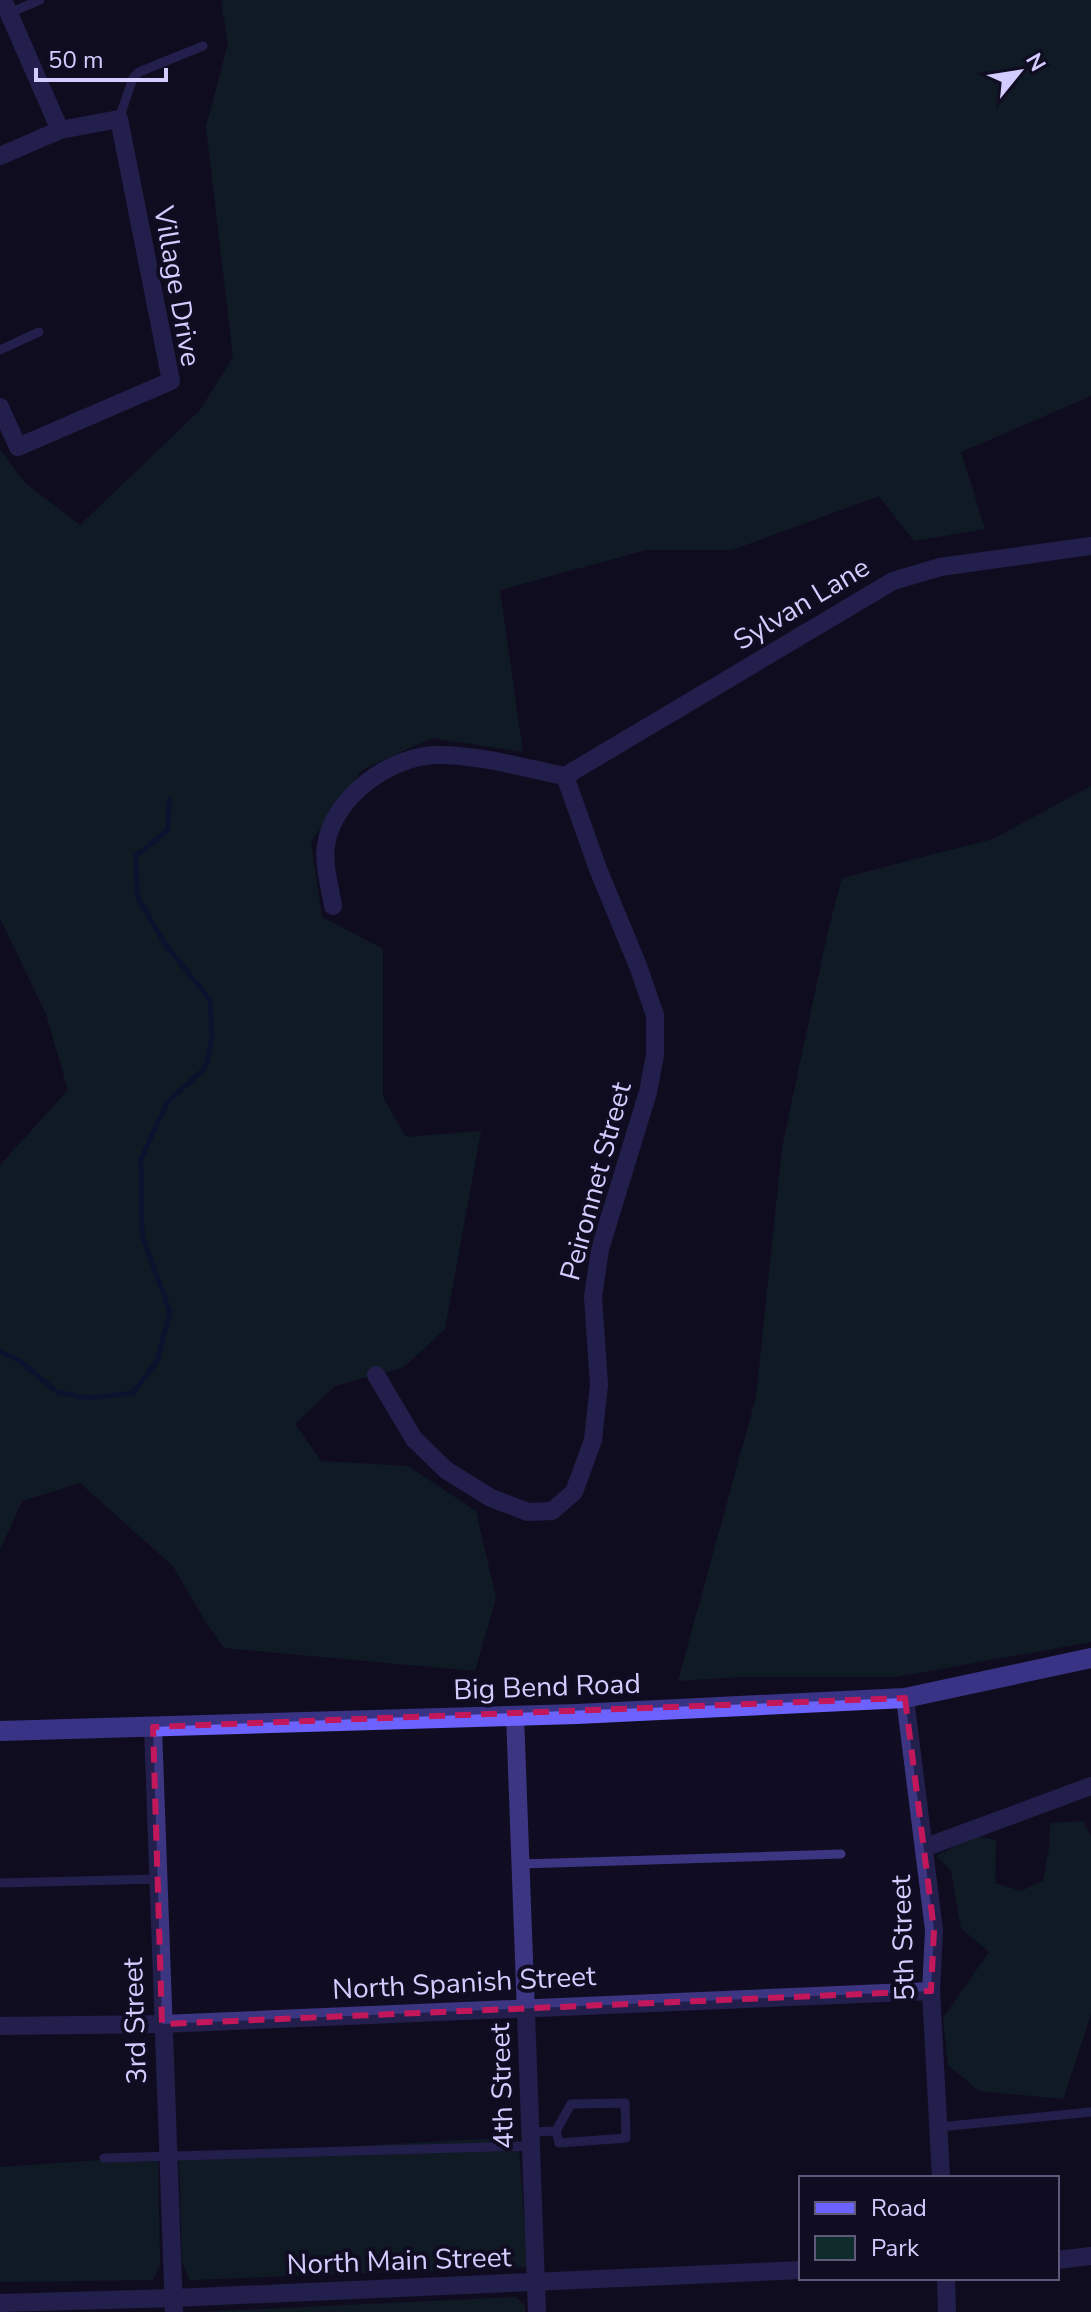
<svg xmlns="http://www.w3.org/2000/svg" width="1091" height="2312" font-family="'Nunito Sans',sans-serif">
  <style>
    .green { fill: #0f2b2b }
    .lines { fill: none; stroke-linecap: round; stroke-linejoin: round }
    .stream { stroke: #07193e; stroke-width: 5 }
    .service { stroke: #3b3582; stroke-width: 9 }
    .minor { stroke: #3b3582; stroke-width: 18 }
    .secondary { stroke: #6c63ff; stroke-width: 20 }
    .marked { fill: none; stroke: #c2185b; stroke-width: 6; stroke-dasharray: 16 10; stroke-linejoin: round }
    .labels { text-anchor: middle; stroke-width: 8; stroke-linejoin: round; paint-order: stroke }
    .street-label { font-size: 28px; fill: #d3ccff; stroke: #100c21 }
  </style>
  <rect width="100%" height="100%" fill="#100c21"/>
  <g class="green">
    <path d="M221,0H1091V396L961,452L985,529L914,541L879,496L732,550H646L500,590L523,752L432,738L362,770L311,842L322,917L383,949V1097L406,1137L481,1131L445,1329L404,1367L335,1386L295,1424L321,1461L408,1466L476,1511L496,1598L475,1671L224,1648L205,1621L173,1566L80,1483L22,1501L0,1550V1165L68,1090L46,1014L0,918V449L24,482L80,525L200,410L233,357L206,127L228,43Z"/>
    <path d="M1091,786V1642L896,1677H737L678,1681L756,1397L782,1148L828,931L842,878L993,839Z"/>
    <path d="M1083,1821L1091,1836V2014L1063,2099L979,2091L948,2065L943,2018L989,1952L961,1928L951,1870L936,1856L975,1836L996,1840L995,1883L1021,1891L1043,1881L1049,1849L1050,1823Z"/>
    <path d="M518,2137L528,2267L190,2280L182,2262L179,2156Z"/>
    <path d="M158,2156L160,2265L153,2280L0,2282V2167Z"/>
    <path d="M516,2297L525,2306V2312H200Z"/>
  </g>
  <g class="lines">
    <path class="stream" d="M0,1352L20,1361L57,1392L88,1398L133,1393L157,1361L170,1312L142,1235L141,1159L167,1103L206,1067L212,1036L210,1000L165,944L137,896L136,856L168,830L169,800"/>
    <g class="service">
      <path d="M9,13L40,0"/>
      <path d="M119,119L133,78L139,72L203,46"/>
      <path d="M0,350L39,332"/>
      <path d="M521,1864L841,1854"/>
      <path d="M0,1883L158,1879"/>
      <path d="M939,2127L1091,2112"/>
      <path d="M531,2132L556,2131L571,2104L625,2103L626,2138L559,2143L556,2131"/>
      <path d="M104,2158L531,2146"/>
    </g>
    <g class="minor">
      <path d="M3,0L60,130"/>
      <path d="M0,156L60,130L119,119L171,381L18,447L0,407"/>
      <path d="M565,776L893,581L940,567L1091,546"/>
      <path d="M333,906C330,887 323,864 326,845C333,797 391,755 438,755C480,755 524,768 565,776"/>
      <path d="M376,1375L414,1439L446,1470L491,1498L528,1512L552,1511L574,1492L593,1440L599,1385L593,1297L600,1249L648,1092L655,1055V1015L638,966L598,869L565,776"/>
      <path d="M905,1698L934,1930L931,1991L941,2178"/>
      <path d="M515,1715L537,2312"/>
      <path d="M153,1727L174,2312"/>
      <path d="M926,1847L1091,1786"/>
      <path d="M0,2026L162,2024L931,1991"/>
      <path d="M1057,2260L1091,2256"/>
      <path d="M946,2278L947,2312"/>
      <path d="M0,2303L174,2298L801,2270"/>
    </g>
    <path class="secondary" d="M0,1731L577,1714L905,1698L1091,1658"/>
  </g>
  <path d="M0 0H1091V2312H0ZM905,1698L934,1930L931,1991L162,2024L153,1727Z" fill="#100c21" fill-opacity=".55" fill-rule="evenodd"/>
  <path class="marked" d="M905,1698L934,1930L931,1991L162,2024L153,1727Z"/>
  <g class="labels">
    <g class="street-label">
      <text transform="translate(178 286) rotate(80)" y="10">Village Drive</text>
      <text transform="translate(801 603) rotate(-31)" y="10">Sylvan Lane</text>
      <text transform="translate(595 1181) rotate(-75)" y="10">Peironnet Street</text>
      <text transform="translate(547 1686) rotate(-2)" y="10">Big Bend Road</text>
      <text transform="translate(902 1938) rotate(-92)" y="10">5th Street</text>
      <text transform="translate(464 1982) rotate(-3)" y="10">North Spanish Street</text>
      <text transform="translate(134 2021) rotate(-92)" y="10">3rd Street</text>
      <text transform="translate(501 2086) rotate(-92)" y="10">4th Street</text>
      <text transform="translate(399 2260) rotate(-2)" y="10">North Main Street</text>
    </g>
  </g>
  <rect x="799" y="2176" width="260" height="104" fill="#100c21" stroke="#5e597a" stroke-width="2"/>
  <rect x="815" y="2202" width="40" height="12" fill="#6c63ff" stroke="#5e597a" stroke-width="2"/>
  <text x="871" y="2216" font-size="24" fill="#d3ccff">Road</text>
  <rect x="815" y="2236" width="40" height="24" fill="#0f2b2b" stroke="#5e597a" stroke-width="2"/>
  <text x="871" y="2256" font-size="24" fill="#d3ccff">Park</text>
  <g transform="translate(1019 72) rotate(60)" stroke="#100c21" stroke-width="6" paint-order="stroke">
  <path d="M0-6L14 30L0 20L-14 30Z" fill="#d3ccff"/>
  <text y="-12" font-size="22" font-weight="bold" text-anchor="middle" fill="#d3ccff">N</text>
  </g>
  <path d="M36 68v12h130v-12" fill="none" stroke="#d3ccff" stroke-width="4"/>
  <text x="48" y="68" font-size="24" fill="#d3ccff" stroke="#100c21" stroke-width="6" paint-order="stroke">50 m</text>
</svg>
